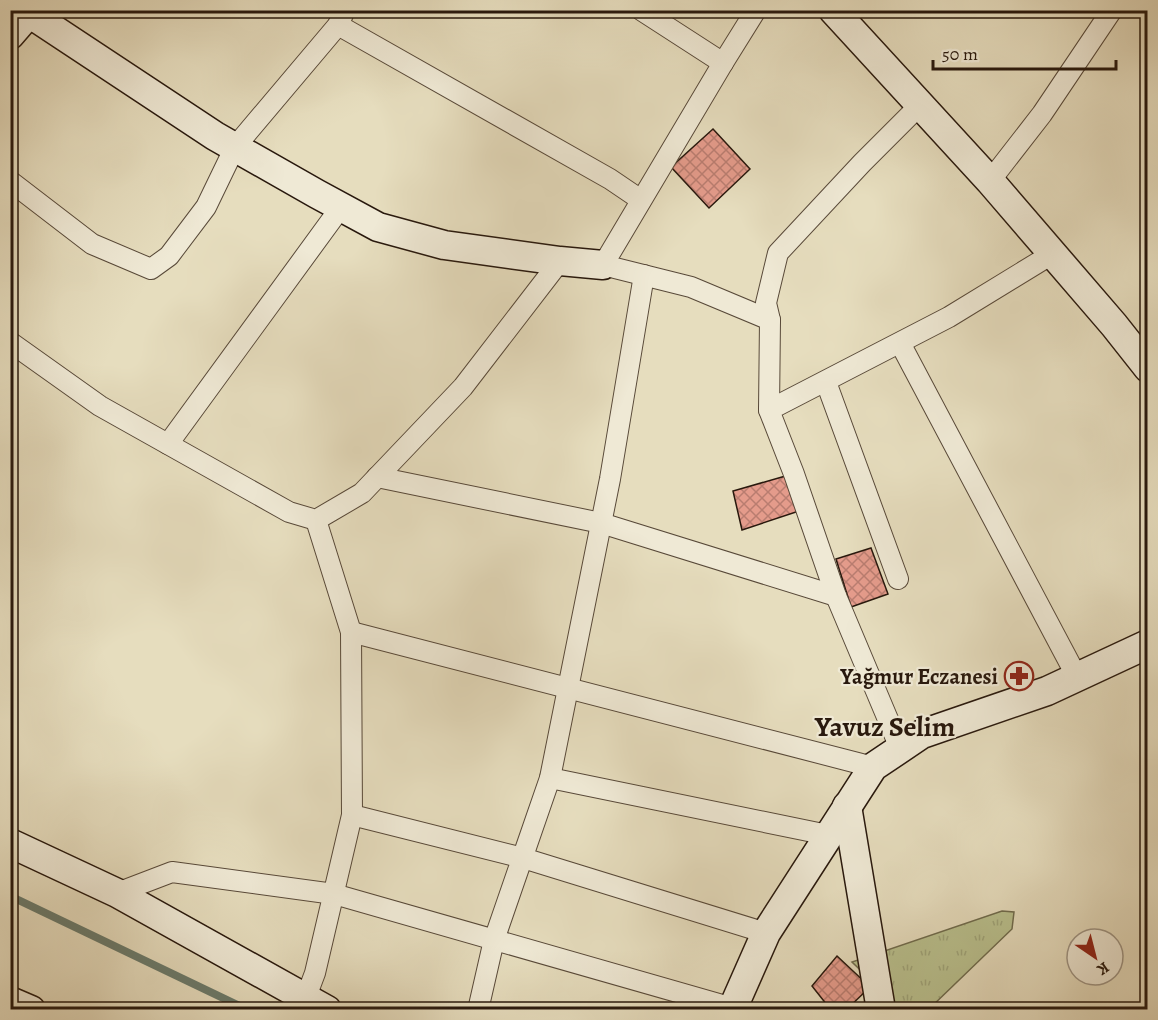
<svg xmlns="http://www.w3.org/2000/svg" width="1158" height="1020" font-family="Alegreya,serif">
  <style>
    .grass { fill: url(#grass-tufts); stroke: #706c4e; stroke-width: 1.5 }
    .lines { fill: none; stroke-linecap: round; stroke-linejoin: round }
    .stream { stroke: #6b7b6c; stroke-width: 8 }
    .building { fill: url(#building-cross-hatch); stroke: #28180d; stroke-width: 1.5 }
    .street-casing { stroke: #584939; stroke-width: 22 }
    .secondary-casing { stroke: #28180d; stroke-width: 31 }
    .street { stroke: #efe9d5; stroke-width: 20 }
    .secondary { stroke: #efe9d5; stroke-width: 28 }
    .labels { text-anchor: middle; stroke-width: 4.5; stroke-linejoin: round; paint-order: stroke }
    .poi-label { font-size: 22px; font-weight: bold; fill: #28180d; stroke: #efe9d5; text-anchor: end }
    .district-label { font-size: 28px; font-weight: bold; fill: #28180d; stroke: #efe9d5 }
  </style>
  <defs>
    <pattern id="grass-tufts" width="24" height="20" patternUnits="userSpaceOnUse" patternTransform="scale(1.5)"><rect width="24" height="20" fill="#b9c08e"/><path d="M3 7l-1-3M5 7V3M7 7l1-3M15 17l-1-3M17 17v-4M19 17l1-3" fill="none" stroke="#9fa479"/></pattern>
    <pattern id="building-cross-hatch" width="8" height="8" patternUnits="userSpaceOnUse" patternTransform="scale(1.5)"><rect width="8" height="8" fill="#e49b8b"/><path d="M0 0l8 8M0 8l8-8" fill="none" stroke="#b97d70"/></pattern>
  </defs>
  <rect width="100%" height="100%" fill="#e6ddbe"/>
  <filter id="stains"><feTurbulence type="fractalNoise" baseFrequency=".00333" numOctaves="4"/><feColorMatrix values="0 0 0 0 .2 0 0 0 0 .09 0 0 0 0 .02 0 0 0 .5 -.17"/></filter>
  <radialGradient id="worn" r=".72"><stop offset=".6" stop-color="#630" stop-opacity="0"/><stop offset="1" stop-color="#630" stop-opacity=".3"/></radialGradient>
  <path class="grass" d="M1002,911L1014,912L1012,929L929,1009H858L878,987L852,962Z"/>
  <g class="lines">
    <path class="stream" d="M10,896L248,1010"/>
  </g>
  <g class="building">
    <path d="M713,129L750,169L709,208L671,167Z"/>
    <path d="M789,475L799,511L742,530L733,491Z"/>
    <path d="M871,548L888,594L851,607L836,559Z"/>
    <path d="M837,956L870,987L846,1010H831L812,986Z"/>
  </g>
  <g class="lines">
    <g class="street-casing">
      <g id="street">
        <path d="M641,10L723,63"/>
        <path d="M756,10L723,63L603,265L691,287L770,320"/>
        <path d="M338,25L610,179L641,200"/>
        <path d="M10,181L92,244L151,269L169,256L206,207L235,147L338,25L345,10"/>
        <path d="M990,181L1042,114L1112,10"/>
        <path d="M10,342L100,406L289,512L316,520L362,493L463,387L560,261"/>
        <path d="M900,343L1077,677"/>
        <path d="M826,382L898,579"/>
        <path d="M769,410L770,320L766,303L778,253L862,163L920,105"/>
        <path d="M168,444L341,207"/>
        <path d="M377,477L601,523L836,596"/>
        <path d="M351,632L873,767"/>
        <path d="M900,748L836,596L794,474L769,410L949,317L1052,254"/>
        <path d="M550,778L828,835"/>
        <path d="M352,815L523,858L766,933"/>
        <path d="M117,893L172,872L334,894L733,1008"/>
        <path d="M306,997L315,973L352,815L351,632L316,520"/>
        <path d="M478,1010L494,940L550,778L610,479L644,275"/>
      </g>
    </g>
    <g class="secondary-casing">
      <g id="secondary">
        <path d="M833,10L990,181L1114,325L1148,368"/>
        <path d="M10,35L29,13L215,136L317,194L378,227L444,245L560,261L603,265"/>
        <path d="M847,806L881,1010"/>
        <path d="M10,843L117,893L327,1010"/>
        <path d="M10,1001L31,1010"/>
        <path d="M732,1010L766,933L873,767L922,734L1047,691L1148,644"/>
      </g>
    </g>
    <use href="#street" class="street"/>
    <use href="#secondary" class="secondary"/>
  </g>
  <defs>
    <g id="pharmacy-ring" transform="scale(1.5)"><circle r="9.5" fill="#efe9d5" stroke="#8f2418" stroke-width="1.5"/><path d="M-2-6h4v4h4v4h-4v4h-4v-4h-4v-4h4Z" fill="#8f2418"/></g>
  </defs>
  <g fill-rule="evenodd">
    <use href="#pharmacy-ring" x="1019" y="676"/>
  </g>
  <g class="labels">
    <g class="poi-label">
      <text x="998" y="684">Yağmur Eczanesi</text>
    </g>
    <g class="district-label">
      <text x="885" y="736">Yavuz Selim</text>
    </g>
  </g>
  <rect width="1158" height="1020" fill="none" stroke="#e6ddbe" stroke-width="36"/>
  <rect x="12" y="12" width="1134" height="996" fill="none" stroke="#28180d" stroke-width="3"/>
  <rect x="18" y="18" width="1122" height="984" fill="none" stroke="#28180d" stroke-width="1.5"/>
  <g transform="translate(1095 957) rotate(145)"><circle r="28" fill="#efe9d5" stroke="#9f9585" stroke-width="1.5"/>
  <path d="M0-4.5L10 22L0 15L-10 22Z" fill="#8f2418"/>
  <text y="-9" font-size="16" font-weight="bold" text-anchor="middle" fill="#28180d">K</text>
  </g>
  <path d="M933 60v9h183v-9" fill="none" stroke="#28180d" stroke-width="3"/>
  <text x="942" y="60" font-size="18" fill="#28180d" stroke="#efe9d5" stroke-width="4.5" paint-order="stroke">50 m</text>
  <rect width="100%" height="100%" filter="url(#stains)"/>
  <rect width="100%" height="100%" fill="url(#worn)"/>
</svg>
